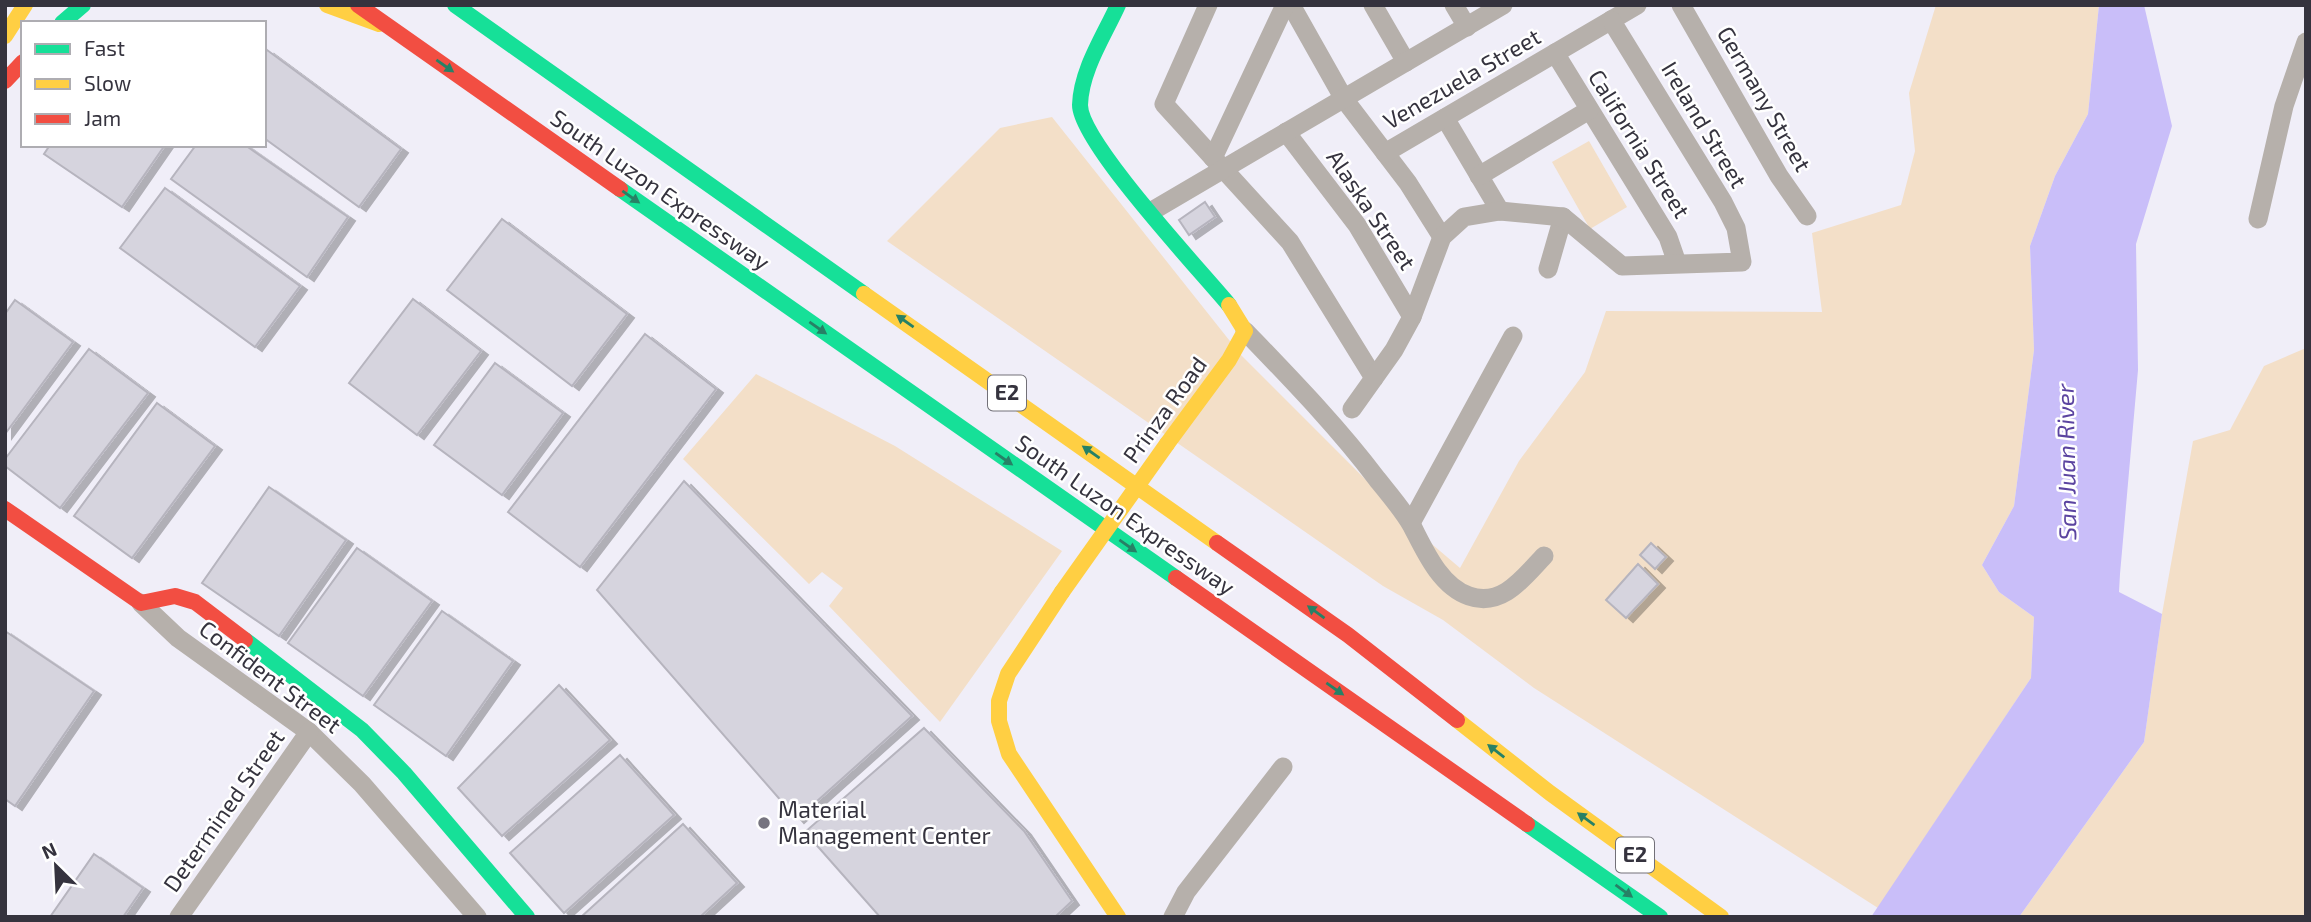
<svg xmlns="http://www.w3.org/2000/svg" width="2311" height="922" font-family="'Exo 2',sans-serif">
  <style>
    .green { fill: #f3dfc8 }
    .water { fill: #c9bef9 }
    .building { fill: #d6d4de; stroke: #b6b4be; stroke-width: 2; filter: url(#shadow) }
    .lines { fill: none; stroke-linecap: round; stroke-linejoin: round }
    .street { stroke: #b6b0ab; stroke-width: 19 }
    .fast { stroke: #16e098; stroke-width: 16 }
    .slow { stroke: #ffcf43; stroke-width: 16 }
    .jam { stroke: #f24e42; stroke-width: 16 }
    .slow-bridge { stroke: #ffcf43; stroke-width: 16 }
    .oneway { fill: #278166 }
    .poi-dot { fill: #76747f; stroke: #fff; stroke-width: 2.5 }
    .labels { text-anchor: middle; stroke-width: 5; stroke-linejoin: round; paint-order: stroke }
    .shield { fill: #fff; stroke: #727078; stroke-width: 2 }
    .shield-label { font-size: 21px; font-weight: bold; fill: #35333e }
    .street-label { font-size: 23px; fill: #35333e; stroke: #fff }
    .poi-label { font-size: 23px; fill: #35333e; stroke: #fff; text-anchor: start }
    .water-label { font-size: 24px; font-style: italic; fill: #5b44a0; stroke: #fff }
  </style>
  <defs>
    <filter id="shadow"><feDropShadow dx="7" dy="4" stdDeviation="0" flood-color="#0004"/></filter>
  </defs>
  <rect width="100%" height="100%" fill="#f0eef8"/>
  <g class="green">
    <path d="M1936,5H2099L2088,114L2055,176L2030,246L2034,350L2014,506L1982,565L1999,592L2034,617L2031,678L1878,908L1534,688L1443,620L1383,586L887,241L1000,128L1052,117L1241,355L1420,534L1460,568L1519,461L1585,372L1606,311L1822,312L1812,233L1901,205L1915,151L1909,93Z"/>
    <path d="M1589,141L1627,207L1590,229L1552,162Z"/>
    <path d="M2306,348V917H2019L2144,742L2162,614L2193,441L2230,430L2264,366Z"/>
    <path d="M756,374L895,446L1062,551L940,722L829,606L843,588L822,572L809,584L683,459Z"/>
  </g>
  <path class="water" d="M2099,5H2144L2172,126L2136,244L2138,370L2120,574L2119,592L2162,614L2144,742L2019,917H1871L2031,678L2034,617L1999,592L1982,565L2014,506L2034,350L2030,246L2055,176L2088,114Z"/>
  <g class="building">
    <path d="M267,50L401,149L359,207L264,138V54Z"/>
    <path d="M50,145H165L122,207L44,154Z"/>
    <path d="M196,145H245L348,217L307,277L171,179Z"/>
    <path d="M165,188L300,286L255,347L120,248Z"/>
    <path d="M1205,202L1215,217L1189,235L1179,220Z"/>
    <path d="M502,219L627,314L572,386L447,290Z"/>
    <path d="M413,299L481,351L417,435L349,383Z"/>
    <path d="M15,300L73,342L5,434V314Z"/>
    <path d="M645,334L716,389L580,567L508,512Z"/>
    <path d="M89,349L148,393L60,508L5,466V459Z"/>
    <path d="M495,363L563,413L502,495L434,445Z"/>
    <path d="M157,403L215,446L132,558L74,516Z"/>
    <path d="M684,481L912,716L797,819L597,590Z"/>
    <path d="M269,487L346,540L279,636L202,583Z"/>
    <path d="M1651,543L1666,557L1655,569L1640,555Z"/>
    <path d="M357,548L432,601L363,696L288,643Z"/>
    <path d="M1638,564L1658,584L1626,618L1606,600Z"/>
    <path d="M442,611L513,661L446,756L374,705Z"/>
    <path d="M5,631L94,691L15,806L5,799Z"/>
    <path d="M559,685L610,740L502,836L458,788Z"/>
    <path d="M924,728L1024,831L1072,901L1055,917H880L805,832Z"/>
    <path d="M620,755L674,815L564,913L510,853Z"/>
    <path d="M683,824L737,883L700,917H581Z"/>
    <path d="M94,854L143,888L123,917H50Z"/>
  </g>
  <g class="lines">
    <g class="street">
      <path d="M1208,5L1164,104L1290,242L1374,378"/>
      <path d="M1291,5L1344,99L1408,183L1442,237"/>
      <path d="M1373,5L1406,62"/>
      <path d="M1454,5L1467,27"/>
      <path d="M1681,5L1779,176L1807,216"/>
      <path d="M1555,53L1668,237L1677,263"/>
      <path d="M1445,118L1500,211"/>
      <path d="M1286,132L1357,225L1412,317"/>
      <path d="M1385,153L1637,5"/>
      <path d="M1213,158L1285,5"/>
      <path d="M1479,176L1589,110"/>
      <path d="M1152,211L1503,5"/>
      <path d="M2258,219L2284,106L2306,42"/>
      <path d="M1548,269L1563,217"/>
      <path d="M1245,331C1291,379 1337,426 1377,479C1389,494 1403,510 1412,526C1425,551 1440,586 1469,596C1502,608 1524,577 1544,556"/>
      <path d="M1352,409L1394,350L1412,317L1442,237L1464,217L1500,211L1563,217L1622,266L1742,262L1736,228L1723,202L1611,20"/>
      <path d="M1411,523L1513,336"/>
      <path d="M141,603L178,638L309,732L362,784L477,917"/>
      <path d="M179,917L309,732"/>
      <path d="M1173,917L1186,892L1283,767"/>
    </g>
    <g class="fast">
      <path d="M455,5L864,294"/>
      <path d="M1118,5C1104,36 1081,70 1080,105C1080,142 1200,270 1229,305"/>
      <path d="M62,23L83,5"/>
      <path d="M620,189L1176,578"/>
      <path d="M245,640L362,730L404,773L527,917"/>
      <path d="M1527,824L1660,917"/>
    </g>
    <g class="slow">
      <path d="M327,5L379,24"/>
      <path d="M5,36L25,5"/>
      <path d="M864,294L1217,543"/>
      <path d="M1167,444L1229,360L1245,331L1229,305"/>
      <path d="M1062,592L1008,674L999,701V721L1009,754L1118,917"/>
      <path d="M1457,720L1550,793L1721,917"/>
    </g>
    <g class="jam">
      <path d="M358,5L620,189"/>
      <path d="M5,81L23,62"/>
      <path d="M5,509L141,603L175,596L195,602L245,640"/>
      <path d="M1217,543L1348,635L1457,720"/>
      <path d="M1176,578L1527,824"/>
    </g>
    <path class="slow-bridge" d="M1062,592L1167,444"/>
  </g>
  <defs><path id="oneway-solid" d="M-6-.8H1V-3.2L6.5 0L1 3.2V.8H-6Z" transform="scale(1.75)"/></defs>
  <g class="oneway">
    <use href="#oneway-solid" transform="translate(445 66) rotate(35)"/>
    <use href="#oneway-solid" transform="translate(631 197) rotate(35)"/>
    <use href="#oneway-solid" transform="translate(905 321) rotate(-145)"/>
    <use href="#oneway-solid" transform="translate(818 328) rotate(35)"/>
    <use href="#oneway-solid" transform="translate(1091 452) rotate(-145)"/>
    <use href="#oneway-solid" transform="translate(1004 459) rotate(35)"/>
    <use href="#oneway-solid" transform="translate(1128 546) rotate(35)"/>
    <use href="#oneway-solid" transform="translate(1316 612) rotate(-144)"/>
    <use href="#oneway-solid" transform="translate(1335 689) rotate(35)"/>
    <use href="#oneway-solid" transform="translate(1496 751) rotate(-142)"/>
    <use href="#oneway-solid" transform="translate(1586 819) rotate(-144)"/>
    <use href="#oneway-solid" transform="translate(1624 891) rotate(36)"/>
  </g>
  <circle class="poi-dot" cx="764" cy="823" r="7"/>
  <g class="labels">
    <g class="shield">
      <rect x="988" y="375.5" width="38" height="35" rx="5"/>
      <rect x="1616" y="837.5" width="38" height="35" rx="5"/>
    </g>
    <g class="shield-label">
      <text x="1007" y="400">E2</text>
      <text x="1635" y="862">E2</text>
    </g>
    <g class="street-label">
      <text transform="translate(1462 79) rotate(-30)" y="8">Venezuela Street</text>
      <text transform="translate(1764 99) rotate(60)" y="8">Germany Street</text>
      <text transform="translate(1704 125) rotate(59)" y="8">Ireland Street</text>
      <text transform="translate(1639 144) rotate(58)" y="8">California Street</text>
      <text transform="translate(660 190) rotate(35)" y="8">South Luzon Expressway</text>
      <text transform="translate(1371 210) rotate(56)" y="8">Alaska Street</text>
      <text transform="translate(1165 410) rotate(-54)" y="8">Prinza Road</text>
      <text transform="translate(1125 515) rotate(35)" y="8">South Luzon Expressway</text>
      <text transform="translate(270 677) rotate(37)" y="8">Confident Street</text>
      <text transform="translate(224 811) rotate(-55)" y="8">Determined Street</text>
    </g>
    <g class="poi-label">
      <text x="778" y="818">Material<tspan x="778" dy="26">Management Center</tspan></text>
    </g>
    <g class="water-label">
      <text transform="translate(2067 462) rotate(-91)" y="8">San Juan River</text>
    </g>
  </g>
  <rect width="2311" height="922" fill="none" stroke="#35333e" stroke-width="14"/>
  <rect x="21" y="21" width="245" height="126" fill="#ffffff" stroke="#aeadb2" stroke-width="2"/>
  <rect x="35" y="44" width="35" height="10" fill="#16e098" stroke="#aeadb2" stroke-width="2"/>
  <text x="84" y="56" font-size="21" fill="#35333e">Fast</text>
  <rect x="35" y="79" width="35" height="10" fill="#ffcf43" stroke="#aeadb2" stroke-width="2"/>
  <text x="84" y="91" font-size="21" fill="#35333e">Slow</text>
  <rect x="35" y="114" width="35" height="10" fill="#f24e42" stroke="#aeadb2" stroke-width="2"/>
  <text x="84" y="126" font-size="21" fill="#35333e">Jam</text>
  <g transform="translate(56 866) rotate(336)" stroke="#ffffff" stroke-width="5" paint-order="stroke">
  <path d="M0-5L12 26L0 18L-12 26Z" fill="#35333e"/>
  <text y="-10" font-size="19" font-weight="bold" text-anchor="middle" fill="#35333e">N</text>
  </g>
</svg>
